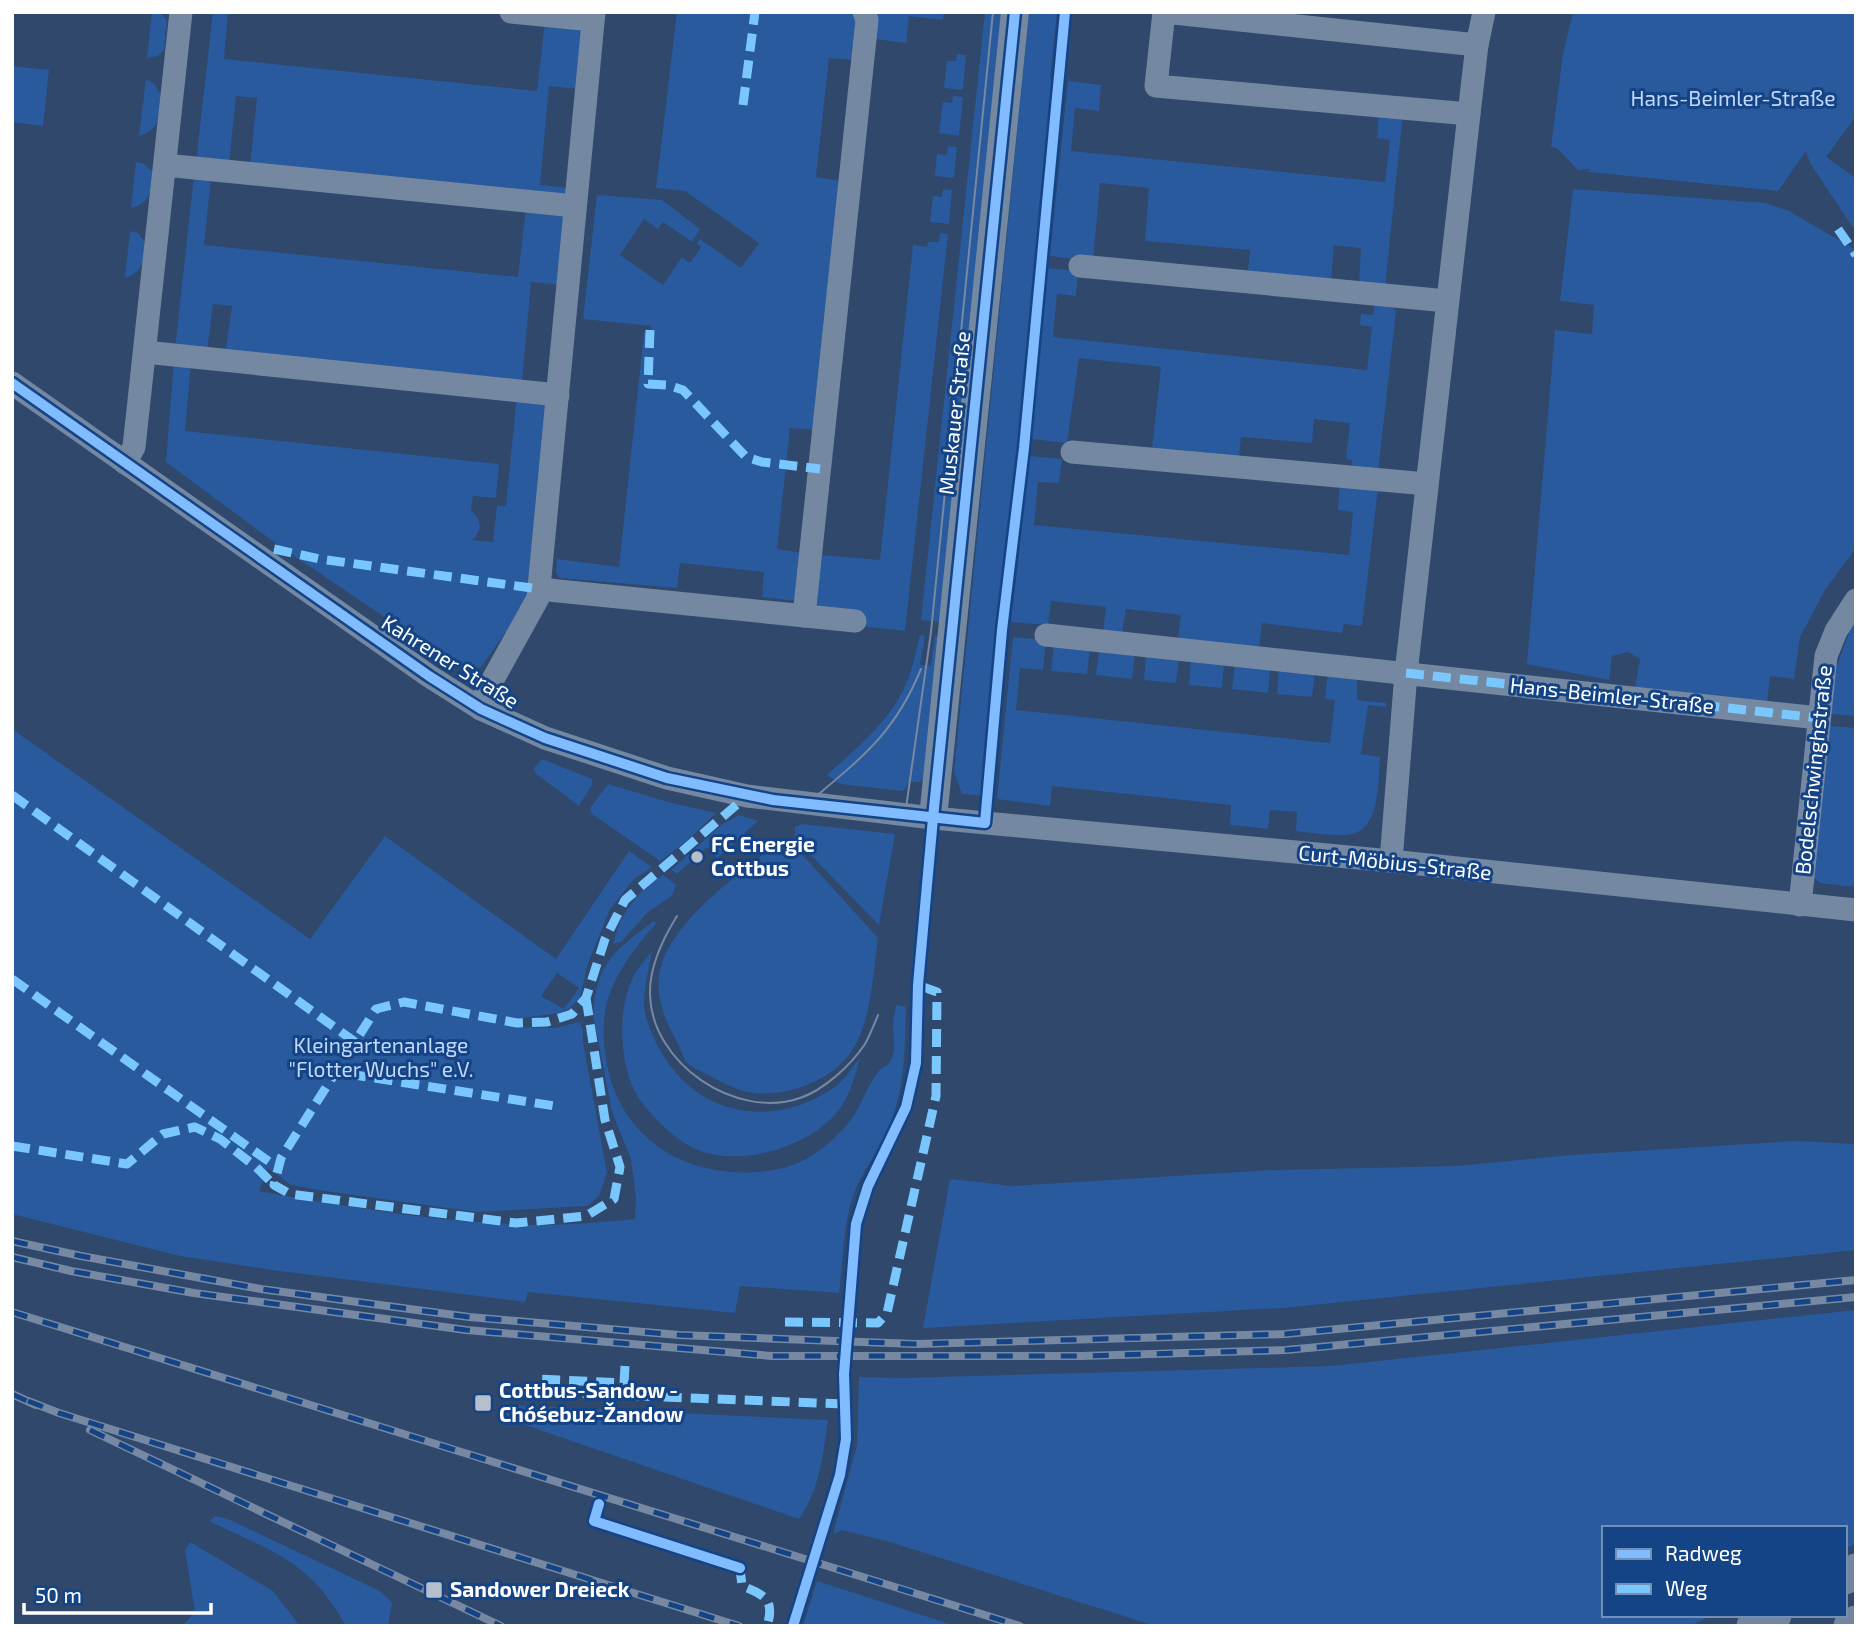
<svg xmlns="http://www.w3.org/2000/svg" width="1868" height="1638" font-family="'Exo 2',sans-serif">
  <style>
    .green { fill: #285a9d; fill-rule: evenodd }
    .lines { fill: none; stroke-linecap: round; stroke-linejoin: round }
    .minor { stroke: #7588a2; stroke-width: 23 }
    .tertiary { stroke: #7588a2; stroke-width: 28 }
    .primary { stroke: #74869f; stroke-width: 35 }
    .tram { stroke: #7789a2; stroke-width: 2 }
    .rail-casing { stroke: #7789a2; stroke-width: 8 }
    .rail { stroke: #154486; stroke-width: 5; stroke-dasharray: 16; stroke-linecap: butt }
    .quiet { stroke: #7ac7fe; stroke-width: 9; stroke-dasharray: 18 9; stroke-linecap: butt }
    .cycleway-casing { stroke: #154486; stroke-width: 15 }
    .cycleway { stroke: #80bcff; stroke-width: 10 }
    .poi-dot { fill: #b6bfcc; stroke: #154486; stroke-width: 2.5 }
    .labels { text-anchor: middle; stroke-width: 6; stroke-linejoin: round; paint-order: stroke }
    .park-label { font-size: 21px; fill: #c0d9fb; stroke: #154486 }
    .street-label { font-size: 21px; fill: #fff; stroke: #154486 }
    .poi-label { font-size: 21px; font-weight: bold; fill: #fff; stroke: #154486; text-anchor: start }
  </style>
  <rect width="100%" height="100%" fill="#2f486c"/>
  <g class="green">
    <path d="M152,12L161,13L167,21L164,50L157,56L147,58Z"/>
    <path d="M213,12H228L224,59L537,91L545,22L584,28L579,89L549,86L540,185L569,188V195L250,166L257,98L236,96L229,164L198,158L197,153Z"/>
    <path d="M677,12H854L857,21L854,60L829,58L816,177L840,181L815,430L790,428L777,549L803,553L797,601L762,597L764,572L680,563L677,588L560,578L556,573L557,559L619,567L644,333H651V326L583,319L597,195L662,200L700,229L692,242L663,222L658,229L644,219L620,255L663,285L682,257L690,263L701,247L697,243L700,239L741,268L759,243L685,191L656,188Z"/>
    <path d="M875,12H944L943,20L909,16L906,43L875,39Z"/>
    <path d="M985,12H1002L941,622L921,620Z"/>
    <path d="M1029,12H1057L1050,79L1055,80L984,796L962,794L954,772Z"/>
    <path d="M1573,12H1856V116L1826,157L1856,178V232L1810,163L1806,151L1778,191L1589,172V169L1578,170L1557,148L1551,147L1563,54Z"/>
    <path d="M957,54L966,55L963,90L944,88L947,61H956Z"/>
    <path d="M12,66L49,70L43,126L12,122Z"/>
    <path d="M146,79L154,84L161,95C158,115 162,129 139,136Z"/>
    <path d="M1068,81L1101,85L1099,111L1075,108L1071,151L1385,182L1390,140L1377,138L1379,111L1403,113L1385,287L1359,284L1361,248L1334,245L1331,280L1248,271L1250,250L1145,241L1149,188L1100,183L1093,261L1050,256Z"/>
    <path d="M953,96L963,97L959,136L939,133L943,102L952,103Z"/>
    <path d="M948,146L957,147L954,178L935,176L937,154L947,155Z"/>
    <path d="M136,162L144,164L153,172C150,191 152,203 131,208Z"/>
    <path d="M194,176L211,178L204,245L518,277L526,208L566,213L562,285L531,282L522,381L225,355L232,306L213,304L207,352L175,349Z"/>
    <path d="M943,189L952,190L949,224L930,222L933,196L942,197Z"/>
    <path d="M1573,189L1765,203L1789,211L1856,250V548L1825,590L1800,637L1794,679L1770,676L1767,703L1635,688L1640,659L1628,652L1612,656L1609,680L1527,664L1555,330L1592,334L1594,305L1560,301Z"/>
    <path d="M130,231L138,233L145,242C143,261 145,271 125,278Z"/>
    <path d="M940,233L948,234L905,631L860,626L815,609L821,555L880,560L913,245L927,247L928,242H939Z"/>
    <path d="M1048,268L1078,271L1076,296L1057,294L1053,337L1367,370L1372,327L1360,325L1361,314L1373,315L1375,304L1394,308L1396,311L1378,472L1351,469L1352,460L1346,459L1350,423L1314,419L1312,443L1241,437L1239,457L1152,449L1161,367L1079,358L1067,443L1031,439Z"/>
    <path d="M174,360L191,362L185,431L499,464L496,498L473,496L471,511C482,520 483,530 472,540L493,542L497,506H506L517,395L548,401L529,599L481,667L466,672L278,545L166,462Z"/>
    <path d="M1030,456L1062,459L1059,483L1038,482L1034,525L1349,555L1353,512L1338,510L1340,484L1378,488L1362,626L1344,624L1342,633L1262,623L1259,648L1178,639L1181,615L1126,609L1122,633L1103,632L1106,607L1051,601L1048,625L1011,622Z"/>
    <path d="M1856,614V716L1830,714L1832,679Z"/>
    <path d="M920,635L925,636L920,665L931,666L935,636L941,637L925,776L920,782H909L903,791L840,784L827,775C852,752 882,728 899,698C910,680 915,656 920,635Z"/>
    <path d="M1013,637L1046,640L1043,670L1020,668L1016,710L1330,743L1335,700L1325,699L1328,671L1357,675V700L1386,703V707L1368,705L1361,754L1380,757C1378,781 1381,834 1346,835C1330,836 1312,833 1296,831L1297,812L1270,810L1268,829L1230,825L1231,805L1052,786L1050,806L997,799Z"/>
    <path d="M1054,644L1090,648L1087,674L1051,671Z"/>
    <path d="M1099,649L1135,653L1132,679L1096,675Z"/>
    <path d="M1146,654L1179,658L1176,683L1144,680Z"/>
    <path d="M1191,660L1224,663L1222,688L1189,685Z"/>
    <path d="M1235,663L1270,666L1268,693L1232,689Z"/>
    <path d="M1279,668L1315,671L1312,697L1277,694Z"/>
    <path d="M1830,726L1856,728V887L1820,883L1814,878Z"/>
    <path d="M12,729L310,939L385,836L556,959L629,851L652,867L634,879L610,909L588,963L580,998L570,1008L559,1013L516,1019L517,1027L555,1028L579,1022L583,1030V1042L607,1173L599,1196L587,1206L476,1212L318,1190L291,1185L268,1168L259,1191C348,1207 449,1224 539,1225C571,1225 603,1222 635,1219L636,1198L631,1159L612,1112L593,1014C596,963 616,949 654,921L656,924C635,947 618,969 608,999C603,1015 603,1035 605,1052C612,1112 650,1156 710,1169C740,1175 777,1174 804,1160C821,1151 841,1134 852,1118C862,1104 867,1086 878,1072C881,1068 887,1066 890,1062C897,1050 893,1038 893,1026C893,1019 895,1011 896,1005L906,1007C905,1049 905,1090 888,1129C878,1152 861,1172 853,1196C843,1226 843,1261 839,1293L740,1286L735,1313L528,1292L525,1302L272,1270L180,1256L12,1214ZM557,973L579,988L564,1009L541,996Z"/>
    <path d="M542,759L592,779V785L579,806L535,773L534,768Z"/>
    <path d="M608,784L672,803L716,813L686,842L660,861L592,814L590,808Z"/>
    <path d="M739,815L758,821L717,858L707,847L677,874L671,870L723,824Z"/>
    <path d="M802,824L895,834L879,925L795,839V827Z"/>
    <path d="M782,839L790,841L878,938C873,973 872,1014 855,1046C837,1078 791,1097 754,1093C740,1092 723,1083 710,1076C703,1072 692,1068 687,1063C683,1058 681,1049 678,1044C662,1014 650,987 666,953C689,907 743,872 782,839Z"/>
    <path d="M663,875L676,885L672,896L648,912L621,942L613,944C620,914 637,891 663,875Z"/>
    <path d="M652,951C649,968 644,987 644,1004C645,1024 658,1048 669,1064C709,1120 781,1126 836,1086C845,1079 852,1067 860,1058C855,1075 851,1092 841,1107C813,1148 735,1170 691,1147C673,1137 652,1117 640,1100C618,1069 616,1004 636,972C640,965 647,958 652,951Z"/>
    <path d="M1794,1141L1856,1144V1250L1283,1308L923,1328L950,1179L1013,1186L1274,1170L1458,1166L1570,1155Z"/>
    <path d="M1856,1310V1543L1845,1549V1528H1604V1615H1713L1690,1626H1155L890,1542L842,1530L833,1534L857,1445L859,1377L904,1378L1331,1366Z"/>
    <path d="M508,1405L828,1420C823,1455 820,1489 799,1519L505,1418Z"/>
    <path d="M216,1516L228,1519L380,1591L392,1603L388,1626H346C335,1607 322,1588 306,1574C278,1550 241,1537 209,1521Z"/>
    <path d="M190,1542L273,1591L300,1626H182L195,1612L185,1550Z"/>
    <path d="M817,1581L956,1626H803Z"/>
  </g>
  <g class="lines">
    <g class="minor">
      <path d="M511,12L593,20"/>
      <path d="M1164,12L1156,86L1469,114"/>
      <path d="M1164,12L1477,45"/>
      <path d="M165,165L575,206"/>
      <path d="M1080,266L1447,301"/>
      <path d="M145,352L558,395"/>
      <path d="M12,383L429,676L481,709L545,738L667,778L747,796L933,818L1391,861L1856,910"/>
      <path d="M1072,452L1427,484"/>
      <path d="M125,463L134,447L181,12"/>
      <path d="M539,589L855,621"/>
      <path d="M804,616L867,20L864,12"/>
      <path d="M1046,635L1819,718"/>
      <path d="M481,709L486,692L538,598L594,12"/>
      <path d="M1391,861L1406,673L1469,114L1477,45L1484,12"/>
      <path d="M1800,905L1826,656L1836,631L1856,600"/>
    </g>
    <path class="tertiary" d="M933,818L1015,12"/>
    <g class="primary">
      <path d="M1845,1577L1856,1571"/>
      <path d="M1754,1626L1774,1615"/>
      <path d="M1851,1626L1856,1623"/>
    </g>
    <g class="tram">
      <path d="M808,803C860,759 894,735 921,669"/>
      <path d="M905,815L931,632L993,12"/>
      <path d="M677,916C662,940 649,967 650,995C652,1064 736,1120 800,1098C824,1090 851,1065 865,1044C870,1035 874,1025 878,1015"/>
    </g>
    <g class="rail-casing">
      <g id="rail">
        <path d="M12,1241L81,1256L261,1289L469,1317L679,1335L916,1344L1285,1334L1856,1280"/>
        <path d="M12,1257L71,1271L194,1293L466,1330L772,1356H1082L1286,1350L1856,1297"/>
        <path d="M12,1312L1020,1626"/>
        <path d="M12,1394L36,1405"/>
        <path d="M28,1401L59,1413L739,1626"/>
        <path d="M90,1430L501,1626"/>
      </g>
    </g>
    <use href="#rail" class="rail"/>
    <g class="quiet">
      <path d="M743,105L755,12"/>
      <path d="M1838,229L1856,255"/>
      <path d="M650,330L648,384L668,385L683,390L746,457L762,462L820,469"/>
      <path d="M274,549L320,559L539,589"/>
      <path d="M1406,673L1819,718"/>
      <path d="M12,795L355,1042"/>
      <path d="M12,979L278,1168"/>
      <path d="M586,998L605,1120L620,1167L614,1199L586,1216L516,1223L290,1194L274,1185L281,1158L376,1009L404,1002L517,1023L547,1022L572,1014L586,998L605,939L625,900L747,796"/>
      <path d="M348,1074L555,1106"/>
      <path d="M12,1146L127,1164L163,1134L195,1127L220,1139L256,1167L274,1185"/>
      <path d="M785,1322L878,1323L887,1313L936,1096L937,992L918,985V991"/>
      <path d="M625,1366L624,1383L538,1379L537,1392L844,1404"/>
      <path d="M737,1567L740,1568L742,1586C765,1595 775,1600 767,1626"/>
    </g>
    <g class="cycleway-casing">
      <g id="cycleway">
        <path d="M12,383L429,676L481,709L545,738L667,778L773,800L985,823L1002,630L1024,448L1065,12"/>
        <path d="M599,1504L594,1521L740,1568"/>
        <path d="M793,1626L840,1475L846,1439L844,1374L856,1224L868,1186L906,1107L916,1063L918,985L933,818L1015,12"/>
      </g>
    </g>
    <use href="#cycleway" class="cycleway"/>
  </g>
  <g class="poi-dot">
    <circle cx="697" cy="857" r="7"/>
    <rect x="474" y="1394" width="18" height="18" rx="3.5"/>
    <rect x="425" y="1581" width="18" height="18" rx="3.5"/>
  </g>
  <g class="labels">
    <g class="park-label">
      <text x="1733" y="106">Hans-Beimler-Straße</text>
      <text x="381" y="1053">Kleingartenanlage<tspan x="381" dy="24">"Flotter Wuchs" e.V.</tspan></text>
    </g>
    <g class="street-label">
      <text transform="translate(955 413) rotate(-84)" y="7">Muskauer Straße</text>
      <text transform="translate(450 662) rotate(32)" y="7">Kahrener Straße</text>
      <text transform="translate(1612 696) rotate(6)" y="7">Hans-Beimler-Straße</text>
      <text transform="translate(1814 770) rotate(-84)" y="7">Bodelschwinghstraße</text>
      <text transform="translate(1395 863) rotate(6)" y="7">Curt-Möbius-Straße</text>
    </g>
    <g class="poi-label">
      <text x="711" y="852">FC Energie<tspan x="711" dy="24">Cottbus</tspan></text>
      <text x="499" y="1398">Cottbus-Sandow -<tspan x="499" dy="24">Chóśebuz-Žandow</tspan></text>
      <text x="450" y="1597">Sandower Dreieck</text>
    </g>
  </g>
  <rect width="1868" height="1638" fill="none" stroke="#ffffff" stroke-width="28"/>
  <rect x="1602" y="1526" width="245" height="91" fill="#154486" stroke="#738fb6" stroke-width="2"/>
  <rect x="1616" y="1549" width="35" height="10" fill="#80bcff" stroke="#738fb6" stroke-width="2"/>
  <text x="1665" y="1561" font-size="21" fill="#ffffff">Radweg</text>
  <rect x="1616" y="1584" width="35" height="10" fill="#7ac7fe" stroke="#738fb6" stroke-width="2"/>
  <text x="1665" y="1596" font-size="21" fill="#ffffff">Weg</text>
  <path d="M24 1603v10h187v-10" fill="none" stroke="#ffffff" stroke-width="3.5"/>
  <text x="35" y="1603" font-size="21" fill="#ffffff" stroke="#154486" stroke-width="5" paint-order="stroke">50 m</text>
</svg>
